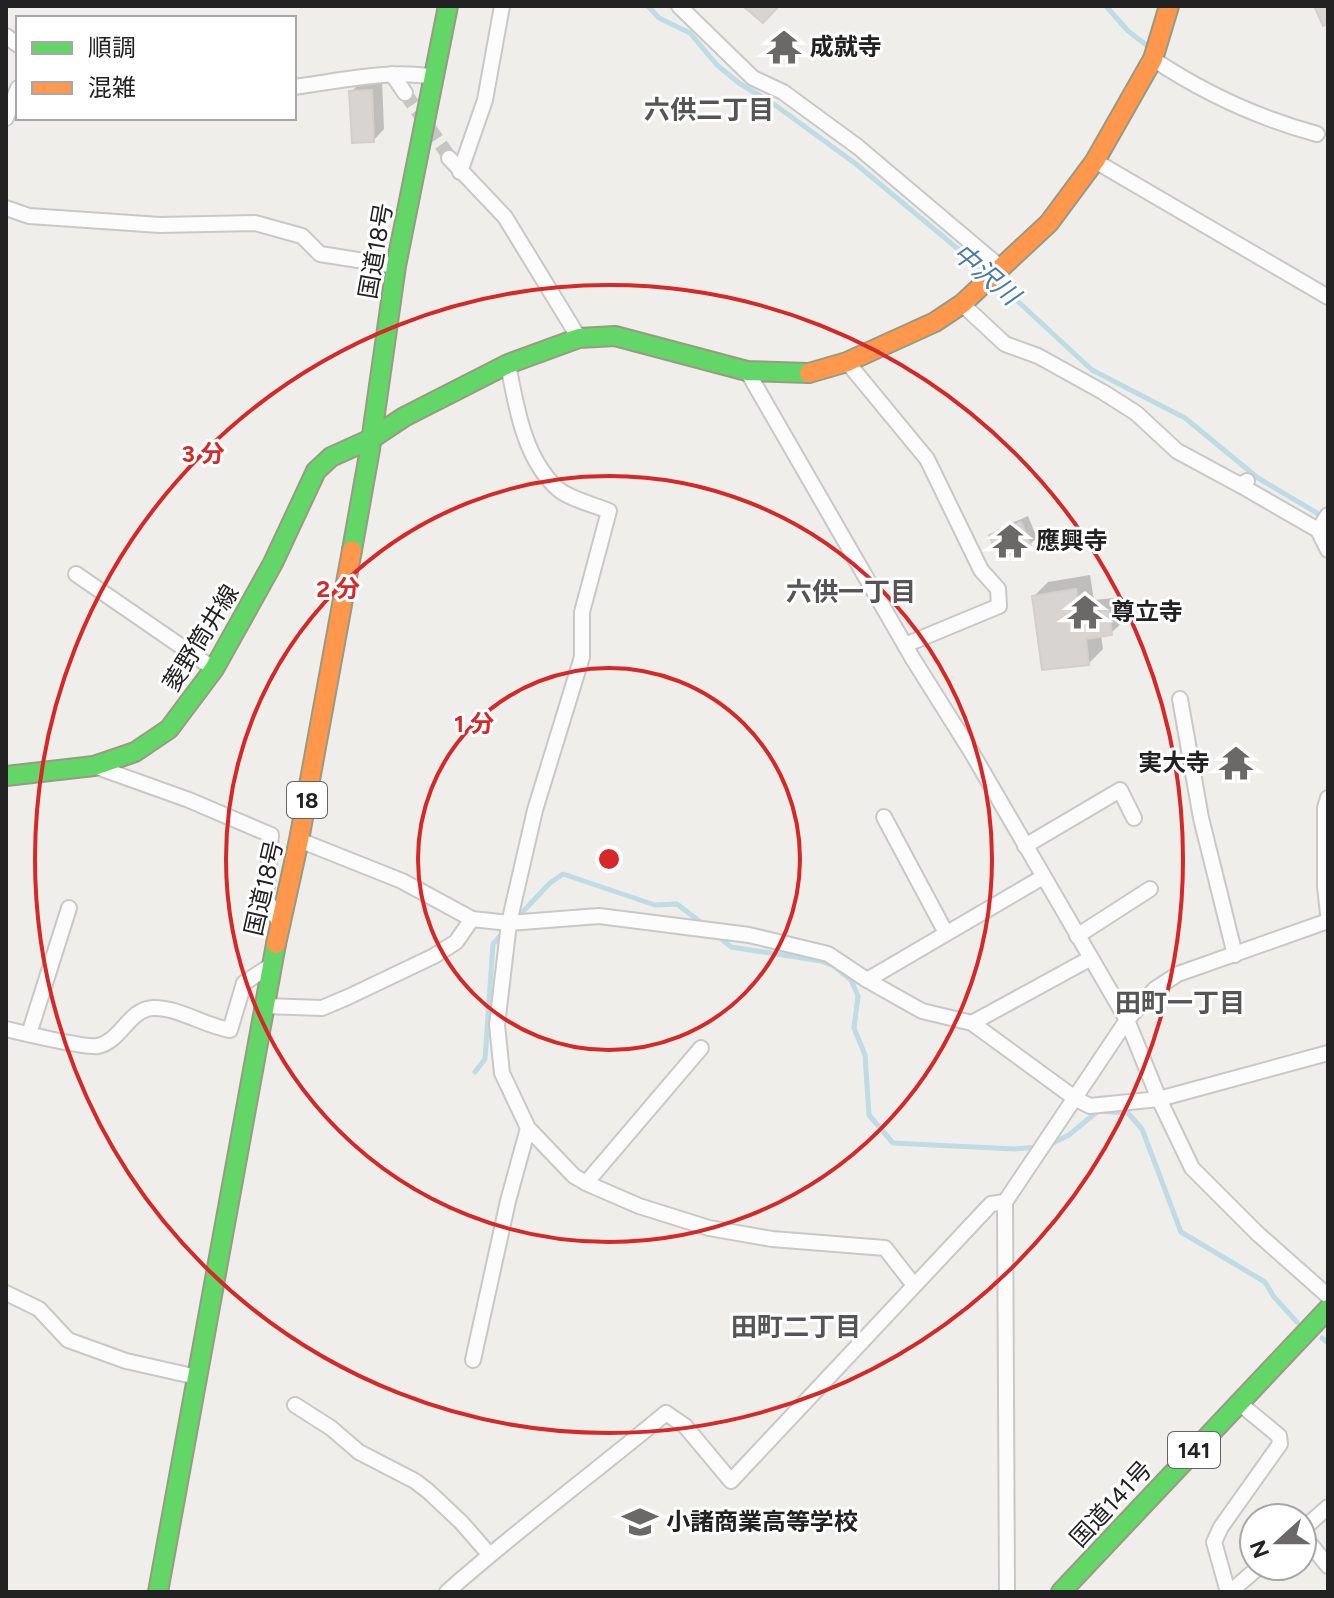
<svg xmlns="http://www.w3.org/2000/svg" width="1334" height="1598" font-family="Figtree,'Noto Sans JP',sans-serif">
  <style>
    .shadow { fill: #0003 }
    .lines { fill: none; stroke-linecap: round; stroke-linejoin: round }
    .stream { stroke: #bfdbe3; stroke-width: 5 }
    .building { fill: #d7d4d2; stroke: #d3d0cc; stroke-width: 2 }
    .street-tunnel { stroke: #c7c5c3; stroke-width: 14; stroke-dasharray: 14 7; stroke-linecap: butt }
    .street-casing { stroke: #c9c8c7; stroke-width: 18 }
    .fast-casing { stroke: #999a82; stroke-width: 22 }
    .slow-casing { stroke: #999a82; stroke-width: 22 }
    .street { stroke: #fdfcfc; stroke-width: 14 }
    .fast { stroke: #63d668; stroke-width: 18 }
    .slow { stroke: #ff974d; stroke-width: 18 }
    .ring { fill: none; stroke: #d62828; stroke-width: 4 }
    .labels { text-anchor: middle; stroke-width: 6; stroke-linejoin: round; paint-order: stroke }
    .shield { fill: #fff; stroke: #646464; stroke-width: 2 }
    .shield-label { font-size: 22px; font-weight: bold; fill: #222 }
    .poi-label { font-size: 24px; font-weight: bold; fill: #222; stroke: #fff; text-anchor: start }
    .street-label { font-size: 24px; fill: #222; stroke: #fff }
    .neighbourhood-label { font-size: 26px; font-weight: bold; fill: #555; stroke: #fff }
    .water-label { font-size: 26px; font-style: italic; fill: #4a7aab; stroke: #fff }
    .centre { fill: #d62828; stroke: #fff; stroke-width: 4 }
    .ring-label { font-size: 24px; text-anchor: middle; font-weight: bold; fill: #d62828; stroke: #fff; stroke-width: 6; stroke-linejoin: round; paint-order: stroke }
  </style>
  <rect width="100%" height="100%" fill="#f0eeeb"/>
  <g class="shadow">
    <path d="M382,80L384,129L374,140L351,92L362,81Z"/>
    <path d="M1028,516L1037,538L1030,544L991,535L998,529Z"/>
    <path d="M1090,575L1094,600L1123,597L1126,619L1111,633L1101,635L1103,649L1089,663L1034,596L1048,582Z"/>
  </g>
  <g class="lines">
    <g class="stream">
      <path d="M648,6L659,18L690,33L717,65L739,83L775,105L856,164L988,274"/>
      <path d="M1106,6L1128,31L1145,44"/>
      <path d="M996,281L1092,370L1185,418L1258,478L1317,513L1328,530"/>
      <path d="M515,920L550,883L563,874L655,905L677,904L703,924"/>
      <path d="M717,935L731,947L821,961L834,966L851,980L858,996L854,1028L865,1055L869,1115L893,1143L1014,1149L1038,1147"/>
      <path d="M475,1072L485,1059L493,944L503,933"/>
      <path d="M1047,1146L1069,1135L1098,1111L1128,1113L1142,1129L1181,1232L1265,1282L1274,1297L1297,1322"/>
      <path d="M1322,1338L1328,1343"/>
    </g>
  </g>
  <g class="building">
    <path d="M743,6H779L763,23Z"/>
    <path d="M1314,6H1328V24L1323,26Z"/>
    <path d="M372,90L374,142L352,143L349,91Z"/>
    <path d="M1021,522L1031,546L999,559L989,535Z"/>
    <path d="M1076,589L1080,614L1109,610L1112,635L1086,639L1089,665L1042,670L1032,596Z"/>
  </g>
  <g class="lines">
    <path class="street-tunnel" d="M405,93L455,165"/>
    <g class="street-casing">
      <g id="street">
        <path d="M679,6L753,78L783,92L858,147L1000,267"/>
        <path d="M6,36L18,45"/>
        <path d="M1153,59C1204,93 1258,118 1317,134"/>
        <path d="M392,74L405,93"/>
        <path d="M294,87C340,81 388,69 434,77"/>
        <path d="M6,118L18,88"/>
        <path d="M449,158L505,217L579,338"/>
        <path d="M1095,161L1328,297"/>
        <path d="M460,172L485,100L502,6"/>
        <path d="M6,208L29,216L160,225L255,223L302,236L320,254L396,266"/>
        <path d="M962,304L1005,344L1038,356L1103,392L1136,413L1177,451L1240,485L1247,481"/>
        <path d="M847,362L927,459L981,570L998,589L999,606L905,645"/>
        <path d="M508,364C516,406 524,459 558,489C570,499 594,505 609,511L582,612V657L535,810L509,923L497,1025L502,1073L528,1128L574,1176L586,1183L639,1206L709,1228L772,1239L885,1248L913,1284"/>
        <path d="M747,371L913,659L972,753L1127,1020L1159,1099L1192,1168L1257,1233L1328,1296"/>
        <path d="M1240,485L1318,530L1328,550"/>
        <path d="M1318,530L1328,515"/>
        <path d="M76,574L214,669"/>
        <path d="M1180,699L1201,818L1235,955"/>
        <path d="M94,766L189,800L271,835L266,898L279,922"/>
        <path d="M1328,798L1325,808V886L1328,914"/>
        <path d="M884,817L946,933"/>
        <path d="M299,840L402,881L472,919L509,923L599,916L749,935L828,954L867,980L922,1011L972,1023L1076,1099L1090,1106L1159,1099L1328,1053"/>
        <path d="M1025,846L1120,790L1134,818"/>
        <path d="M1077,936L1150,889"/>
        <path d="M867,980L1043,877"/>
        <path d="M264,1006L322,1008L348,997L434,956L456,942L472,919"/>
        <path d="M972,1023L1091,958"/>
        <path d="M6,1029C22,1033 85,1048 98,1046C121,1041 129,1009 153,1008C178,1007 205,1026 230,1030L244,983L270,966"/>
        <path d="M29,1034L69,908"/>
        <path d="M586,1183L701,1048"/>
        <path d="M6,1293L39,1309L68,1340L126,1361L197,1377"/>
        <path d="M473,1360L508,1201L528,1128"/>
        <path d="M295,1405L331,1428L359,1452L415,1481L428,1491L461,1522L489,1554"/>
        <path d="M1302,1530L1328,1507"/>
        <path d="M1302,1534L1328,1566"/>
        <path d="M447,1592C518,1529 594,1473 666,1413L685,1426L731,1481L991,1204L1005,1202"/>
        <path d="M1007,1592L1005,1202L1127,1020L1155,989L1178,974L1328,921"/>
        <path d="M1228,1592L1214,1542L1221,1527L1280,1444L1279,1436L1238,1402"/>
        <path d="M1230,1592L1260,1566"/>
      </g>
    </g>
    <g class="fast-casing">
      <g id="fast">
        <path d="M352,550L370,449L396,266L448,6"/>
        <path d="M6,776L94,766L135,752L169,729L214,669L273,563L316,471L331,457L371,439L404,417L508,364L579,338L615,336L747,371L809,373"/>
        <path d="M158,1592L276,944"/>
        <path d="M1061,1592L1328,1309"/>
      </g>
    </g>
    <g class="slow-casing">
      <g id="slow">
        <path d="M809,373L847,362L935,322L962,304L1049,223L1095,161L1153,59L1169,6"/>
        <path d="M276,944L299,840L352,550"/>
      </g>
    </g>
    <use href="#street" class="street"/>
    <use href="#fast" class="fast"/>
    <use href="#slow" class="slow"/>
  </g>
  <g class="ring">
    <circle cx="609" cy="859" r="191"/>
    <circle cx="609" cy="859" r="383"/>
    <circle cx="609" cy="859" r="574"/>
  </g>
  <defs>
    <g id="temple-bare" transform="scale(2.76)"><path d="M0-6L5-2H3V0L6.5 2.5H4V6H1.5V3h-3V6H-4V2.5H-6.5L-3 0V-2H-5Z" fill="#6a6968" stroke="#fff" stroke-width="2.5" paint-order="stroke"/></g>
    <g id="school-bare" transform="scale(2.76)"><path d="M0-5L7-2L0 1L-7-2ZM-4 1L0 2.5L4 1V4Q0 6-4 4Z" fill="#6a6968" stroke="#fff" stroke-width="2.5" paint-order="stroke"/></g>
  </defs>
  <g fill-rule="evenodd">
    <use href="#temple-bare" x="784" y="47"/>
    <use href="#temple-bare" x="1010" y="541"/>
    <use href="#temple-bare" x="1085" y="612"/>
    <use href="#temple-bare" x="1236" y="763"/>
    <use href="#school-bare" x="640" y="1522"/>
  </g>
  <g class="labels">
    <g class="shield">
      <rect x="287" y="782" width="40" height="36" rx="6"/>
      <rect x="1168" y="1432" width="52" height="36" rx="6"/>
    </g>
    <g class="shield-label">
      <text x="307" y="808">18</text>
      <text x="1194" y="1458">141</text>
    </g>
    <g class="poi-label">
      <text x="810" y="55">成就寺</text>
      <text x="1036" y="549">應興寺</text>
      <text x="1111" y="620">尊立寺</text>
      <text x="1210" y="771" text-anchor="end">実大寺</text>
      <text x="666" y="1530">小諸商業高等学校</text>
    </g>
    <g class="street-label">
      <text transform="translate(376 251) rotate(-80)" y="8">国道18号</text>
      <text transform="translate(201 638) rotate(-58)" y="8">菱野筒井線</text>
      <text transform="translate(264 888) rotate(-77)" y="8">国道18号</text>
      <text transform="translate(1111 1504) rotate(-47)" y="8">国道141号</text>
    </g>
    <g class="neighbourhood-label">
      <text x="709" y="119">六供二丁目</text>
      <text x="851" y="601">六供一丁目</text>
      <text x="1180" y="1012">田町一丁目</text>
      <text x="796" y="1336">田町二丁目</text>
    </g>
    <g class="water-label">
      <text transform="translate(986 274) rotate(41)" y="9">中沢川</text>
    </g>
  </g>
  <circle cx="609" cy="859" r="12" class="centre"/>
  <g class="ring-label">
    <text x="203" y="462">3 分</text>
    <text x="338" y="597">2 分</text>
    <text x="474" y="732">1 分</text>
  </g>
  <rect width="1334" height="1598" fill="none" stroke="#222222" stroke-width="16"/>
  <rect x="16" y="16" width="280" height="104" fill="#ffffff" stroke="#a7a7a7" stroke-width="2"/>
  <rect x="32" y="42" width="40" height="12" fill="#63d668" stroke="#a7a7a7" stroke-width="2"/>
  <text x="88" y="56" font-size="24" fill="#222222">順調</text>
  <rect x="32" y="82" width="40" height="12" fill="#ff974d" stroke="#a7a7a7" stroke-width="2"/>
  <text x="88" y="96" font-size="24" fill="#222222">混雑</text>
  <g transform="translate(1278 1542) rotate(249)"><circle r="38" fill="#ffffff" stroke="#a7a7a7" stroke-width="2"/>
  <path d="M0-6L14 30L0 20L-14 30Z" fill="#6a6968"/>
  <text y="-12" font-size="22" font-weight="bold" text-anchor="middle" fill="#222222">N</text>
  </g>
</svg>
